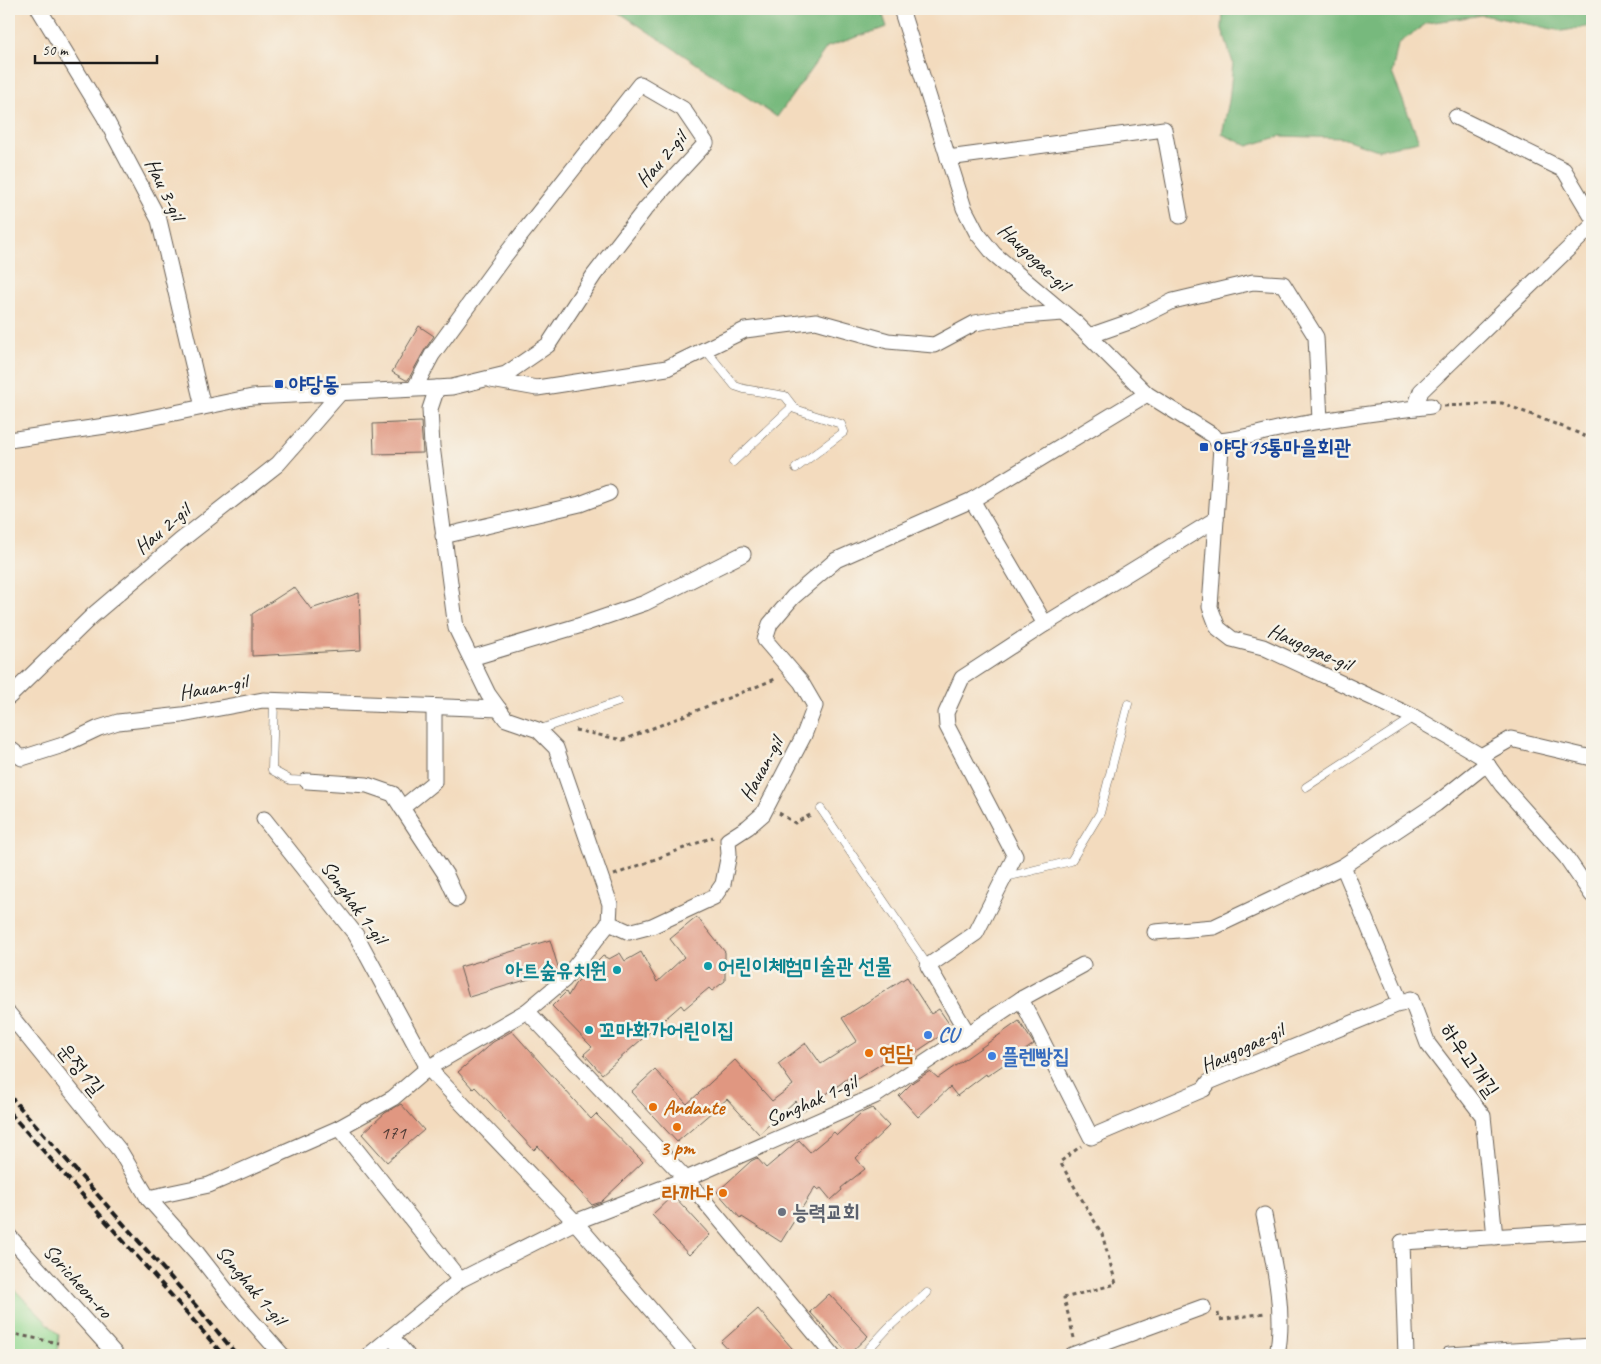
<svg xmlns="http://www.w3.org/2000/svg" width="1601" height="1364" font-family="Caveat,'Poor Story',sans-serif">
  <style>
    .green { fill: #94d993; stroke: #587a58 }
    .forest { fill: #77b97d; stroke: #4a6a4c }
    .building { fill: #e09781 }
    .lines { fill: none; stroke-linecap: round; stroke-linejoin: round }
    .lane-casing { stroke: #675f55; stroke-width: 9 }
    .street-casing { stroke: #675f55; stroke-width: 17 }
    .path { stroke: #675f55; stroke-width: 3; stroke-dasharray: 4 4; stroke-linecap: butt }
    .lane { stroke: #fff; stroke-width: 8 }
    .street { stroke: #fff; stroke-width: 15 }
    .rail { stroke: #1c1c1c; stroke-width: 4; stroke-dasharray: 8 4; stroke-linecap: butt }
    .transit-dot { fill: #1a4fb4; stroke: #f7f3e8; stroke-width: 2 }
    .culture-dot { fill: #0f9aa8; stroke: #f7f3e8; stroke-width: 2 }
    .shop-dot { fill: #3f7fe0; stroke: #f7f3e8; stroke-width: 2 }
    .food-dot { fill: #e8710a; stroke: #f7f3e8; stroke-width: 2 }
    .worship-dot { fill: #6b7280; stroke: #f7f3e8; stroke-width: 2 }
    .labels { text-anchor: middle; stroke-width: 5; stroke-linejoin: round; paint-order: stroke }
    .number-label { font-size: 19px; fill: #4d3b35 }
    .street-label { font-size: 21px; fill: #1c1c1c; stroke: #f7f3e8 }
    .transit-label { font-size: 21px; font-weight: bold; fill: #164399; stroke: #f7f3e8; text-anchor: start }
    .culture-label { font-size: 21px; font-weight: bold; fill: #0d838f; stroke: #f7f3e8; text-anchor: start }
    .shop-label { font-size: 21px; font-weight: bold; fill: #366cbe; stroke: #f7f3e8; text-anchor: start }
    .food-label { font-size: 21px; font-weight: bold; fill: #c56008; stroke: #f7f3e8; text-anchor: start }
    .worship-label { font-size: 21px; font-weight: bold; fill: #5b616d; stroke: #f7f3e8; text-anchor: start }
  </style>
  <rect width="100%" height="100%" fill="#f7f3e8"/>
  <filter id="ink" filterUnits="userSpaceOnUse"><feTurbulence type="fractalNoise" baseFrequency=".02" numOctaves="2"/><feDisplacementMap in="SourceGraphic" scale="10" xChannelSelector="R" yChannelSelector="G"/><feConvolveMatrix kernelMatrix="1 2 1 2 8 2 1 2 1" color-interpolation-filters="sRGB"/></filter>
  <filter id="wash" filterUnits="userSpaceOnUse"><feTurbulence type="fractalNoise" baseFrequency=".0096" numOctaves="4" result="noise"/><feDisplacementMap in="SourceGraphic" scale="20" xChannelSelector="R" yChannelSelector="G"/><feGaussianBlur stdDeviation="1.12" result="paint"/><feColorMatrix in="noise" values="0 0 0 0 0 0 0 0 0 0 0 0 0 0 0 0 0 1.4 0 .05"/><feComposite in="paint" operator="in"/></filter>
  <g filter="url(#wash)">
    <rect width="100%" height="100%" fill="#f3dbbe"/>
    <path class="green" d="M9,1284L59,1335L57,1355H9Z"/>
    <g class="forest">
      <path d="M614,9H881L887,27L827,47L777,117Z"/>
      <path d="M1223,9H1592V26L1562,31L1483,15L1427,23L1398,44L1392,73L1419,141L1378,150L1342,138L1281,136L1248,146L1222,134L1229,101L1233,63L1222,29Z"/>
    </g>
    <g id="blocks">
      <g class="building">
        <path d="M419,326L434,336L424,351L408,380H406L392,372Z"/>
        <path d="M421,422L423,453L374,454L373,424Z"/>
        <path d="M294,587L311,609L359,593L361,650L252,656V614Z"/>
        <path d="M697,917L725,952V981L712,991L709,988L684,1009L681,1005L602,1074L584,1054L592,1047L552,1006L566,992L568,996L575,984L603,956L609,959L620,953L625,961L641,952L657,982L684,957L670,939Z"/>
        <path d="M550,940L559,970L469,997L460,967Z"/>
        <path d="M907,977L931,1014L939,1009L952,1028L913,1054L908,1047L854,1081L851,1076L803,1111L795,1101L759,1134L727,1099L677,1142L631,1092L655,1070L687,1104L735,1060L772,1101L793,1085L778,1064L806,1043L821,1064L857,1041L842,1018Z"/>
        <path d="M1019,1021L1034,1044L987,1076L986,1074L957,1096L950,1087L918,1117L899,1096L913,1082L930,1071L938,1078Z"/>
        <path d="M512,1031L591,1119L596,1114L643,1162L601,1202L592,1205L538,1146L534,1150L475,1087L473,1089L458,1072L493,1042Z"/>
        <path d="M401,1104L424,1130L387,1162L362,1134L385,1113Z"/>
        <path d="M872,1108L889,1126L856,1158L865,1169L841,1188L842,1190L831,1200L821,1188L818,1190L815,1187L781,1242L742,1217L741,1219L717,1192L751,1161L757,1158L766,1168L799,1140L810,1152L834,1132L837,1135L861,1113Z"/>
        <path d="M673,1195L710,1235L689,1255L652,1215Z"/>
        <path d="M829,1294L868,1336L849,1354L810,1312Z"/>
        <path d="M758,1309L798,1355H733L721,1342Z"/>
      </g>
    </g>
  </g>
  <g filter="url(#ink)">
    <use href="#blocks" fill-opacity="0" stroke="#675f55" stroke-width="1"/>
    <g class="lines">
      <g class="lane-casing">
        <g id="lane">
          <path d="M705,349L735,386L744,389L785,396L795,409L841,424L844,432L796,468"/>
          <path d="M733,462L793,406"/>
          <path d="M274,701L272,770L290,780L307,781"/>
          <path d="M538,730L618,702"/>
          <path d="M1306,787L1414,717"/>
          <path d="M821,809L928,966"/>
          <path d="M1006,877L1071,861L1100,813L1128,704"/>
          <path d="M863,1355L889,1327L927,1293"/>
        </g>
      </g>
      <g class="street-casing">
        <g id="street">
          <path d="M39,9L104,116L159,220L203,407"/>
          <path d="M901,9L964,208L977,233L994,254L1077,324L1147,394L1214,436L1221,447L1210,607L1218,628L1232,639L1263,647L1414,717L1481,756L1502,785L1566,857L1592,895"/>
          <path d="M1456,117L1564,170L1592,217"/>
          <path d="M948,158L1164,129L1180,216"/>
          <path d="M1089,336L1135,320L1173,301L1253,282L1283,284L1316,337L1320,421"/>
          <path d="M491,380L537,388L667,368L745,330L816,321L888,341L934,345L975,323L1009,317L1063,313"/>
          <path d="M437,388L430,409L432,446L456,628L488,694L506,719L538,730L556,748L610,904L609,923L629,932L652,926L714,897L723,884L729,854L728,840L748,827L763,814L804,735L815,706L801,682L765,640L770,624L793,597L836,560L972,500"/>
          <path d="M1415,408L1421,391L1592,226"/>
          <path d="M9,440L126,423L252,397L437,388L452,387L506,374L548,345L594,275L646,208L706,143L683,109L640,84L503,258L432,355L414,389"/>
          <path d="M1217,441C1243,440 1267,430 1293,426C1338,417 1385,412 1431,406"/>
          <path d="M443,536L580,504L609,493"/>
          <path d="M1045,624L972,500L1147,394"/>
          <path d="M471,658L578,626L645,603L743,554"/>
          <path d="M9,697L93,615L180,541L278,464L340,393"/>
          <path d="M434,707V782L402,808L446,875L457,899"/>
          <path d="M9,748L22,758L63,745L99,728L118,722L182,715L263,700L499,709"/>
          <path d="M1481,756L1511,739L1592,758"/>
          <path d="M307,781L367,785L393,794L402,808"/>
          <path d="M264,819L356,935L428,1068L575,1222L690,1355"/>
          <path d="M1155,932L1214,927L1343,866"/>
          <path d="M1083,965L1021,999L1091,1137L1204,1089L1209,1082L1411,999L1428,1044L1483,1116L1495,1237"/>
          <path d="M1401,1004L1343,866L1436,804L1480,769L1488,765"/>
          <path d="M527,1011L686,1179L833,1355"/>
          <path d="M9,1014L120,1151L148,1198L197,1253L236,1303L282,1355"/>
          <path d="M968,1034L928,966L976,933L1015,856L947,726L946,713L962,678L1045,624L1216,519"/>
          <path d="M339,1128L460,1280"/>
          <path d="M148,1198L209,1185L339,1128L393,1098L428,1068L527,1011L564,980L609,923"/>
          <path d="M1264,1215C1273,1260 1286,1310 1277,1355"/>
          <path d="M9,1236L116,1355"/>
          <path d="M391,1337L407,1355"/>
          <path d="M369,1355L460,1280L575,1222L686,1179L875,1096L1021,999"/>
          <path d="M1072,1355L1203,1307"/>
          <path d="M1406,1355L1402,1242L1592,1231"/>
          <path d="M1449,1355L1592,1346"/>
        </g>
      </g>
      <g class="path">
        <path d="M1444,406L1502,403L1578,433L1592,440"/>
        <path d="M575,730L623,740L778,678"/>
        <path d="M779,813L795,823L812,814"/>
        <path d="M614,875L713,837"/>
        <path d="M1218,1313L1219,1320L1265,1313"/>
        <path d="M9,1333L58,1343"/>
        <path d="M1074,1338L1064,1298L1116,1284L1102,1234L1060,1162L1081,1146"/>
      </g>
      <use href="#lane" class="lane"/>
      <use href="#street" class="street"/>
      <g class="rail">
        <path d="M9,1095L197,1307L237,1355"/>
        <path d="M9,1112L188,1314L223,1355"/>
      </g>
    </g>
  </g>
  <g class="transit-dot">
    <rect x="274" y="379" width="10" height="10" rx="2.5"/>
    <rect x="1199" y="442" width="10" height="10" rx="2.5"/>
  </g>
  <g class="culture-dot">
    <circle cx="708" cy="966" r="5"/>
    <circle cx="617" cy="970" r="5"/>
    <circle cx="589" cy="1030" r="5"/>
  </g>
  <g class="shop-dot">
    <circle cx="928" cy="1035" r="5"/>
    <circle cx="992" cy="1056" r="5"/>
  </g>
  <g class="food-dot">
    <circle cx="869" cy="1053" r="5"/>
    <circle cx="653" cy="1107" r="5"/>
    <circle cx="677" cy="1127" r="5"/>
    <circle cx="723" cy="1193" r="5"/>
  </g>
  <circle class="worship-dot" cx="782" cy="1212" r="5"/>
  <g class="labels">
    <g class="number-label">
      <text x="393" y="1139">171</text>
    </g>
    <g class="street-label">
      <text transform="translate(661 159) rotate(-49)" y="7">Hau 2-gil</text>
      <text transform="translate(165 189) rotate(65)" y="7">Hau 3-gil</text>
      <text transform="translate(1034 257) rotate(43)" y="7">Haugogae-gil</text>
      <text transform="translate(162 529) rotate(-40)" y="7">Hau 2-gil</text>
      <text transform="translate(1310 647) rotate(24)" y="7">Haugogae-gil</text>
      <text transform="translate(213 687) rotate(-10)" y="7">Hauan-gil</text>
      <text transform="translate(761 769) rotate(-61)" y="7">Hauan-gil</text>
      <text transform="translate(354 902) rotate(54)" y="7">Songhak 1-gil</text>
      <text transform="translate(1242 1048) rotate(-25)" y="7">Haugogae-gil</text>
      <text transform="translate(1470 1060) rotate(55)" y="7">하우고개길</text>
      <text transform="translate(81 1069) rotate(51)" y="7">운정1길</text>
      <text transform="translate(811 1101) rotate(-24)" y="7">Songhak 1-gil</text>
      <text transform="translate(78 1281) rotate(48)" y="7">Soricheon-ro</text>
      <text transform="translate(251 1285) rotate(50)" y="7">Songhak 1-gil</text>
    </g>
    <g class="transit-label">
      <text x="289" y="391">야당동</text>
      <text x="1214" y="454">야당15통마을회관</text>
    </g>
    <g class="culture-label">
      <text x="718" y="973">어린이체험미술관 선물</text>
      <text x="607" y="977" text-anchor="end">아트숲유치원</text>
      <text x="599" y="1037">꼬마화가어린이집</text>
    </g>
    <g class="shop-label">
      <text x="938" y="1042">CU</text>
      <text x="1002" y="1063">플렌빵집</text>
    </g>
    <g class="food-label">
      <text x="879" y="1060">연담</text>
      <text x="663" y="1114">Andante</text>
      <text x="677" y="1155" text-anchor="middle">3 pm</text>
      <text x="713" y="1200" text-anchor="end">라까냐</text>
    </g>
    <g class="worship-label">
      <text x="792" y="1219">능력교회</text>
    </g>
  </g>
  <rect width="1601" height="1364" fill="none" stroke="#f7f3e8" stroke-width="30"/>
  <path d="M35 55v8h122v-8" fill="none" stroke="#1c1c1c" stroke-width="2.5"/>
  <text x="42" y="55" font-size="15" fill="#1c1c1c" stroke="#f7f3e8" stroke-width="4" paint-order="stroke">50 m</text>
</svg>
